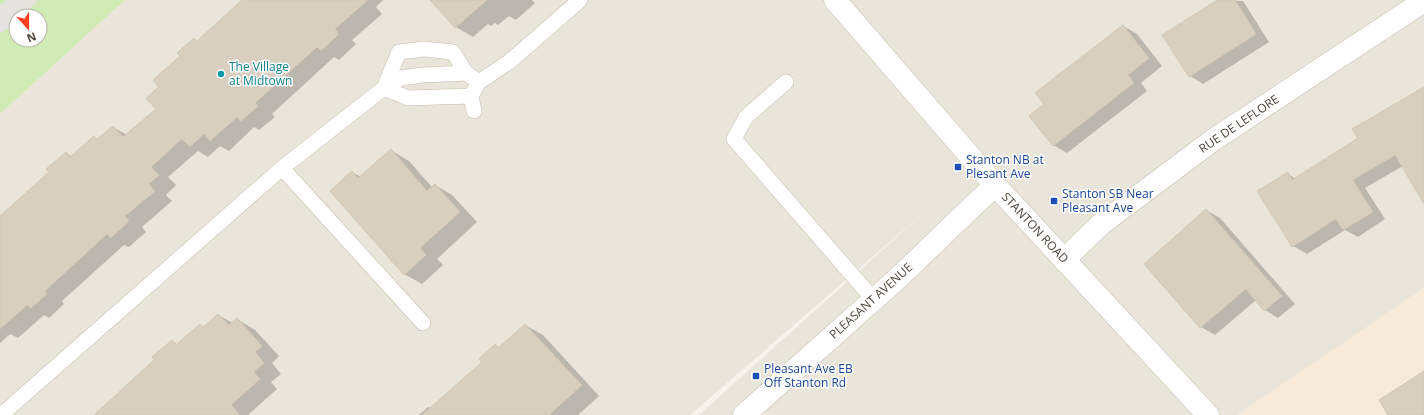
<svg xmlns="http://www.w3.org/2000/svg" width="1424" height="415" font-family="'Open Sans',sans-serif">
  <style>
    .residential { fill: #eae5da }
    .commercial { fill: #f7ead8 }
    .green { fill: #d2eab5; fill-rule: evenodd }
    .parking { fill: #e5e3e0 }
    .shadow { fill: #0003 }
    .building { fill: #d8cfc1; stroke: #d3c7b4 }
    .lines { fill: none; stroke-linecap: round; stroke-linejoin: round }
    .service-casing { stroke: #c2bbae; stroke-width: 16 }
    .minor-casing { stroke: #c2bbae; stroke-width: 23 }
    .tertiary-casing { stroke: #c2bbae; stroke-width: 23 }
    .service { stroke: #fff; stroke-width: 15 }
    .minor { stroke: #fff; stroke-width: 22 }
    .tertiary { stroke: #fff; stroke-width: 22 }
    .culture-dot { fill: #0f9aa8; stroke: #fff; stroke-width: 1.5 }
    .transit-dot { fill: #1a4fb4; stroke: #fff; stroke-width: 1.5 }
    .labels { text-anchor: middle; stroke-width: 3; stroke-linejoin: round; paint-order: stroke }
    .culture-label { font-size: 12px; fill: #0d838f; stroke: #fff; text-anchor: start }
    .street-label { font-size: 12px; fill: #4b4439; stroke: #fff }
    .transit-label { font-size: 12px; fill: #164399; stroke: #fff; text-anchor: start }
  </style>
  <rect width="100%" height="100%" fill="#f6f3ec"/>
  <path class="residential" d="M125,0H1424V288L1238,415H699L929,208L690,415H0V114Z"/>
  <path class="commercial" d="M1424,288V415H1238L1250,406Z"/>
  <path class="green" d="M0,0H125L0,114ZM16,16H40V40H16Z"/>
  <path class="parking" d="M7,0H38L23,16H16V23L14,26L0,33V5Z"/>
  <g class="shadow">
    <path d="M243,0H383L376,7L382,14L352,40L356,44L339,60L334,57L272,114L275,117L259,130L254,127L229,151L220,146L208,157L198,151L168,177L176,185L166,195L172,201L142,227L146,232L129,247L124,245L62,301L64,304L49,318L44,315L18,338L10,334L0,343V218L50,172L66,153L72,157L94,137L99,139L113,127L127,135L157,109L160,87L194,39L198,41Z"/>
    <path d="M432,0H532L535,3L516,20L509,16L498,25L495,23L491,26L488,24L473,37L456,27Z"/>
    <path d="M1219,0L1243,1L1269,42L1203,84L1190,76Z"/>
    <path d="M1123,26L1137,34L1162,66L1141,83L1147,91L1067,153L1053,145L1045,105Z"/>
    <path d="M1424,88V190L1403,166L1365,188L1385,219L1358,237L1345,230L1307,254L1293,246L1288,174L1296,179L1359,139Z"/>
    <path d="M392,151L409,161L432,187L435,185L452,195L477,222L437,259L443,265L422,284L404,274L352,172L361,177Z"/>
    <path d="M1206,210L1220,218L1295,304L1278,318L1265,310L1256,300L1215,335L1201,327L1146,264Z"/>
    <path d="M218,315L233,323L237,319L255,330L279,356L272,363L281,374L271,382L277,389L248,415H95L156,361L172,341L178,345L200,325L204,328Z"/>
    <path d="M525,325L543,335L599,396L578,415H419L428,407L431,408L483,362L495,346L500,348Z"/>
  </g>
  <g class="building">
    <path d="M242,0H368L335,29L339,34L321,51L317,47L255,103L258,106L241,121L237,117L210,141L204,134L190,147L182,139L151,167L159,175L149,184L155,191L125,216L129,221L111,238L107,234L45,291L47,294L31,308L27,305L0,329V216L49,172L46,169L66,152L70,157L94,136L97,139L113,126L123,137L156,109L146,98L159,87L153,80L180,56L177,53L194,38L197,41Z"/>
    <path d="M430,0H487L455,28Z"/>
    <path d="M1217,0H1235L1256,34L1189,77L1162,35Z"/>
    <path d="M1123,25L1149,58L1128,75L1134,83L1053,146L1029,116L1044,104L1035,93Z"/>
    <path d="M1424,87V204L1395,155L1353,180L1373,212L1343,230L1336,219L1292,247L1257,191L1288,172L1292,180L1358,138L1352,129Z"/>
    <path d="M391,149L427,191L435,184L460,212L420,248L426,255L404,275L330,191L352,171L358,178Z"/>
    <path d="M1206,209L1282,296L1264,311L1246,289L1200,328L1144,264Z"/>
    <path d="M218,314L229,325L237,318L262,346L255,352L264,363L254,372L260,379L231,405L240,415H94L154,360L152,357L172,340L176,345L200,324L203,327Z"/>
    <path d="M525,324L582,385L549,415H422L482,362L479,359L495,344L498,348Z"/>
    <path d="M1424,371V415H1388L1379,400Z"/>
  </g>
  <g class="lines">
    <g class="service-casing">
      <g id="service">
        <path d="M786,82L746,117L734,139L874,300"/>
        <path d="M384,88L399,52L424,49L453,52L466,73"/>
        <path d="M384,88L408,98L471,96"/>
        <path d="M474,111L471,96L479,82L509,62L580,0"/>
        <path d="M282,168L423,323"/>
        <path d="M1,415L282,168L384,88L401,78L423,75L466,73L479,82"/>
      </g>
    </g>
    <g class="minor-casing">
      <path id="minor" d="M1064,260L1101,224L1213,140L1424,1"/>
    </g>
    <g class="tertiary-casing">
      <g id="tertiary">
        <path d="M835,0L995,185L1208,415"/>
        <path d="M744,415L897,279L995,185"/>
      </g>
    </g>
    <use href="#service" class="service"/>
    <use href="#minor" class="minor"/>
    <use href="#tertiary" class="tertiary"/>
  </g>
  <circle class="culture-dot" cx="221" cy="74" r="4"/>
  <g class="transit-dot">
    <rect x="954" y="163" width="8" height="8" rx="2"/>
    <rect x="1050" y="197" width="8" height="8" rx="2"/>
    <rect x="752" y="372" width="8" height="8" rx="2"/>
  </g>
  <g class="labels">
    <g class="culture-label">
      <text x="229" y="71">The Village<tspan x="229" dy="14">at Midtown</tspan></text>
    </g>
    <g class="street-label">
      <text transform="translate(1239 124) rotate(-34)" y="4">RUE DE LEFLORE</text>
      <text transform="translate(1035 228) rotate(47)" y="4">STANTON ROAD</text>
      <text transform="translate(871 301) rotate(-42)" y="4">PLEASANT AVENUE</text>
    </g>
    <g class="transit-label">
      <text x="966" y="164">Stanton NB at<tspan x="966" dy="14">Plesant Ave</tspan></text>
      <text x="1062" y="198">Stanton SB Near<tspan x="1062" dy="14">Pleasant Ave</tspan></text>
      <text x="764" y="373">Pleasant Ave EB<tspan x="764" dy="14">Off Stanton Rd</tspan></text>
    </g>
  </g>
  <g transform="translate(28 28) rotate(159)"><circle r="19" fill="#ffffff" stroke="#b7b4b0"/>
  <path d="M0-3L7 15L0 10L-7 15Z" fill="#fc3f1d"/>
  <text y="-6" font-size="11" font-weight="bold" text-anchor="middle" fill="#4b4439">N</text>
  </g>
</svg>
